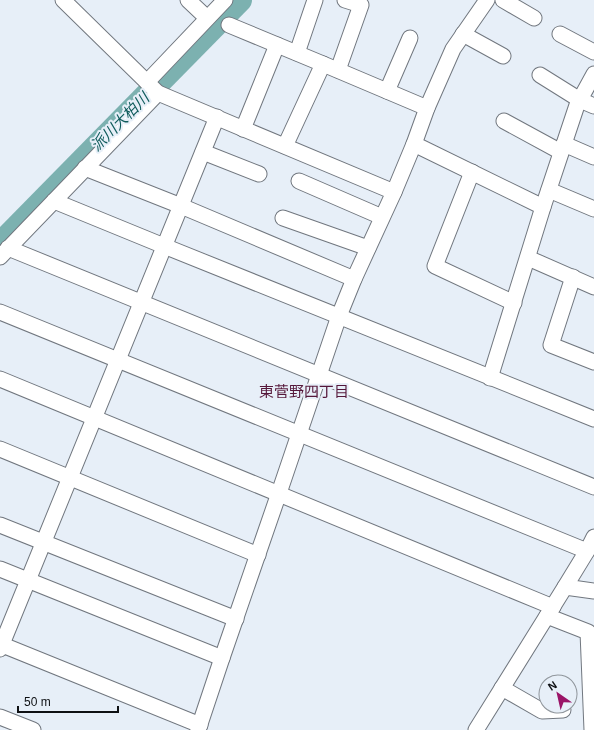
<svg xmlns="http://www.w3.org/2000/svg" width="594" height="730" font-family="Arial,'Noto Sans JP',sans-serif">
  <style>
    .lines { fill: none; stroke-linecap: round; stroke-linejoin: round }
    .river { stroke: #7cb1b0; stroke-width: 24 }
    .minor-casing { stroke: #71777f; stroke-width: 17 }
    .minor { stroke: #fff; stroke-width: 15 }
    .labels { text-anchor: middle; stroke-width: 4; stroke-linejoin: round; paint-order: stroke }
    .water-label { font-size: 15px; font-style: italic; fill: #105c5c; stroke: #e7eff8 }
    .neighbourhood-label { font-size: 15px; fill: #55173a; stroke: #e7eff8 }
  </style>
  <rect width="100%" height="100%" fill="#e7eff8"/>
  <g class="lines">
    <path class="river" d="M0,244L240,0"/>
    <g class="minor-casing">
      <g id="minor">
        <path d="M63,0L158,93L394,192"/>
        <path d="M188,0L207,18"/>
        <path d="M503,0L534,18"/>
        <path d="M229,25L323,64L427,108"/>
        <path d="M463,34L503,56"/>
        <path d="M560,34L594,52"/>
        <path d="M297,53L315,0"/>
        <path d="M338,70L361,5L345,0"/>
        <path d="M540,75L580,100L594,106"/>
        <path d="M147,82L225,0"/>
        <path d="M387,91L410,38"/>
        <path d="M504,121L561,152"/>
        <path d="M243,129L277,45"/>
        <path d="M414,144L543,207"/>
        <path d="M564,144L594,157"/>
        <path d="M285,146L323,64"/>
        <path d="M203,152L259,174"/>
        <path d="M85,168L181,206L354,279"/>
        <path d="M472,172L435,266L514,303"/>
        <path d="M299,181L382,217"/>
        <path d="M549,190L594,209"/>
        <path d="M54,201L164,246L594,419"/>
        <path d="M283,218L368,248"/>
        <path d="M8,248L594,487"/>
        <path d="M0,257L158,93"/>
        <path d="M528,258L594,287"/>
        <path d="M573,277L551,345L594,362"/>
        <path d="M0,312L587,551"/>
        <path d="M490,378L543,207L577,105L594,74"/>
        <path d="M0,379L553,607"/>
        <path d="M0,449L258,555"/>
        <path d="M0,525L236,619"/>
        <path d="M0,569L222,658"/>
        <path d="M565,587L594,591"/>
        <path d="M547,616L588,632L592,730"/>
        <path d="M0,644L200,725"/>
        <path d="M0,649L217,117"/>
        <path d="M502,688L542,711L563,710"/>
        <path d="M0,717L33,730"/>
        <path d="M198,730L222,658L279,493L339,316L354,279L394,192L414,144L427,108L453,49L487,0"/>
        <path d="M476,730L565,587L587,551L594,537"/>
      </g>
    </g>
    <use href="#minor" class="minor"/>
  </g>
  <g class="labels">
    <g class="water-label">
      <text transform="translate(120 122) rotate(-45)" y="5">派川大柏川</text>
    </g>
    <g class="neighbourhood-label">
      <text x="304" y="397">東菅野四丁目</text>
    </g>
  </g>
  <g transform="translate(558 694) rotate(326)"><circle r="19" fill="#e7eff8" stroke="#90969c"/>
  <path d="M0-3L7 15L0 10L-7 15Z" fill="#9a1467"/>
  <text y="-6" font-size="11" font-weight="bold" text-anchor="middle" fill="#0e1013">N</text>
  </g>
  <path d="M18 706v6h100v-6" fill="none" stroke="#0e1013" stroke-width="2"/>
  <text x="24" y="706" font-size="12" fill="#0e1013" stroke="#e7eff8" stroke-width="3" paint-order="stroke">50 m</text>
</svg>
